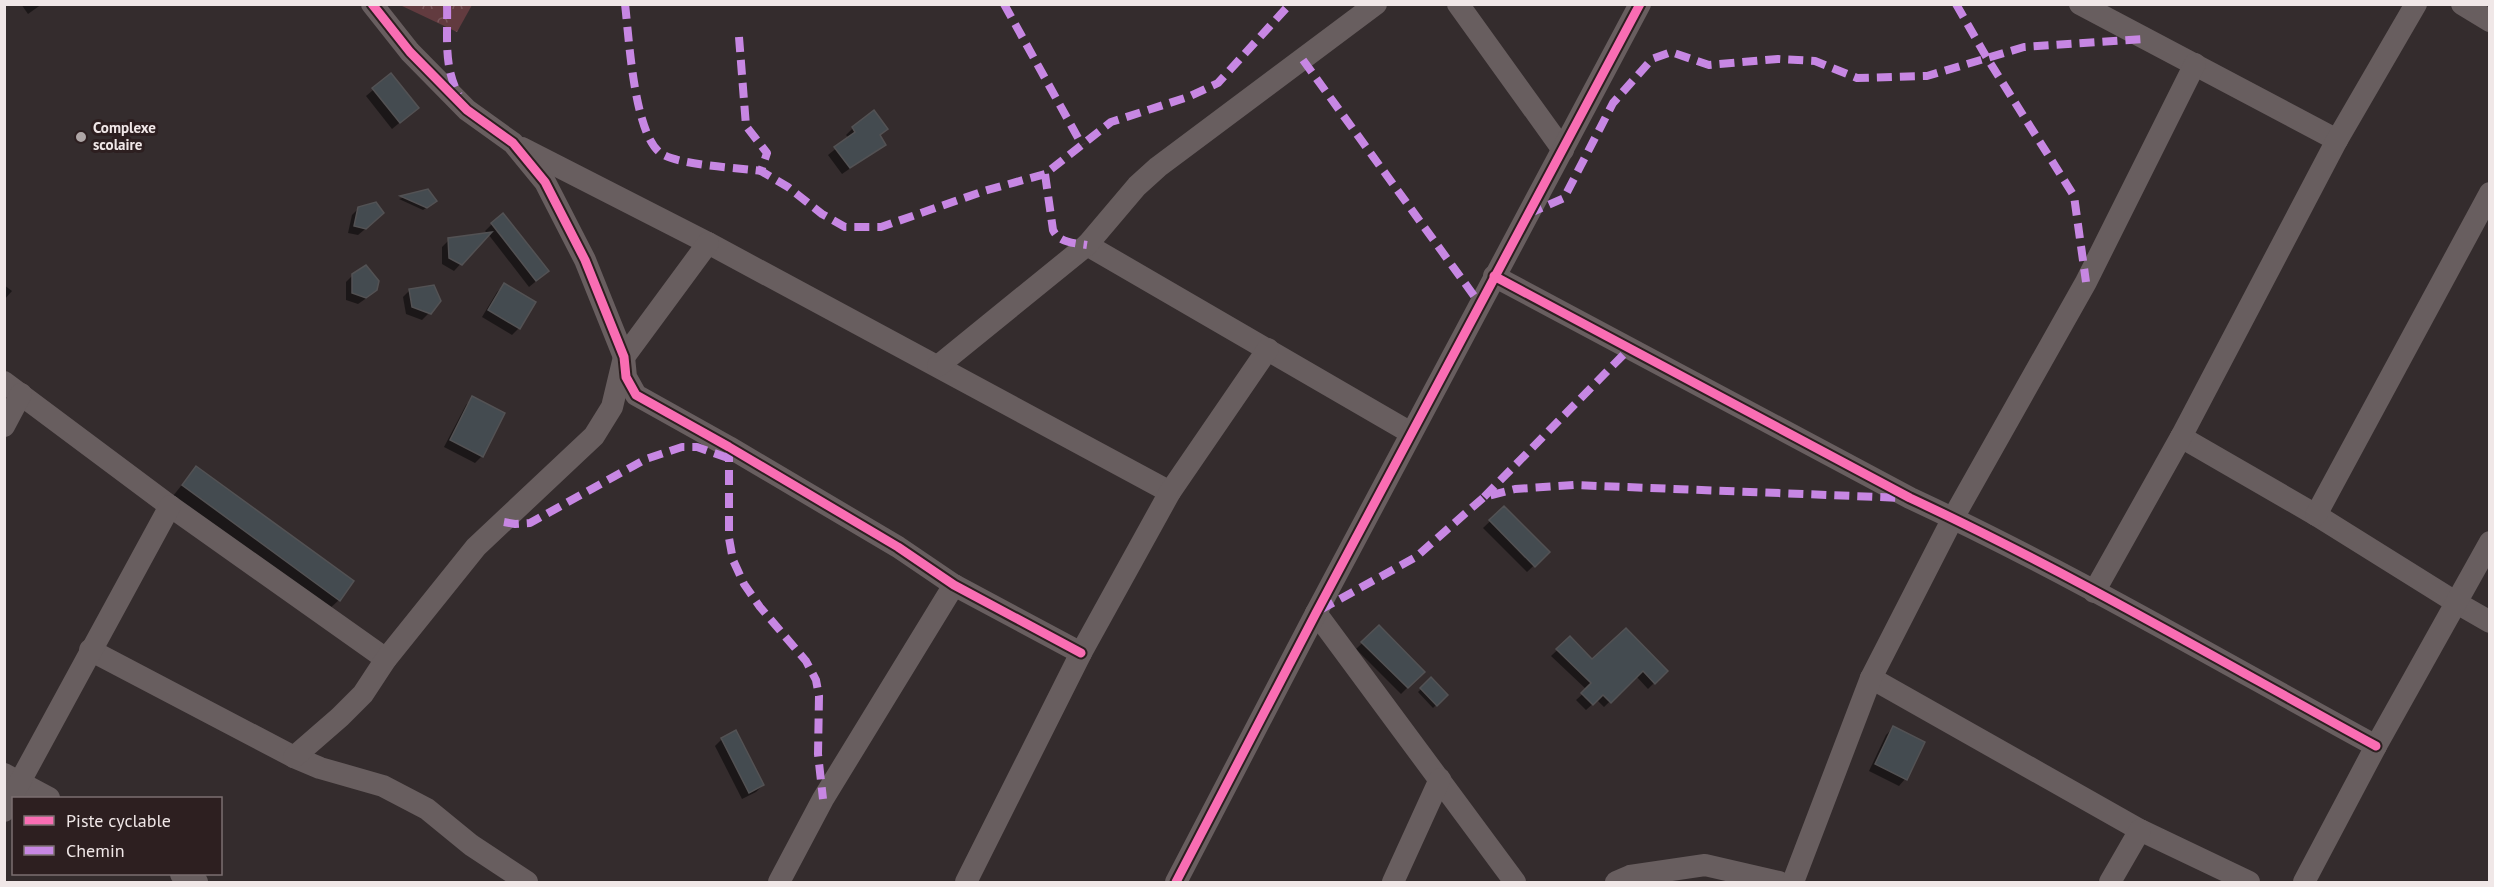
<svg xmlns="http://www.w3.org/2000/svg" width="2494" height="887" font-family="'PT Sans',sans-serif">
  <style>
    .forest { fill: url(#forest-crowns) }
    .shadow { fill: #0007 }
    .building { fill: #444b50; stroke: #535254; stroke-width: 1.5 }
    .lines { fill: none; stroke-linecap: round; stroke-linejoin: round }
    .minor { stroke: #685e5f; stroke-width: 22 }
    .quiet { stroke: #c787e3; stroke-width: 8; stroke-dasharray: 15 8; stroke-linecap: butt }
    .cycleway-casing { stroke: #2d1f20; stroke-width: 13 }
    .cycleway { stroke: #f96db3; stroke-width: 9 }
    .poi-dot { fill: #aea6a6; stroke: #2d1f20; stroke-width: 2 }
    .labels { text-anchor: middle; stroke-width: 6; stroke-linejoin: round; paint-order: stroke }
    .poi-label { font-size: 15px; font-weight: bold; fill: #f0e7e7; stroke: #2d1f20; text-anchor: start }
  </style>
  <defs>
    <pattern id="forest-crowns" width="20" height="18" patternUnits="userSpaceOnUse" patternTransform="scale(1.5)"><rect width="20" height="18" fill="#623b3f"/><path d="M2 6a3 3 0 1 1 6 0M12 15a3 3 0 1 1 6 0" fill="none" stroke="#79575b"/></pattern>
  </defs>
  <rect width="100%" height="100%" fill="#342c2d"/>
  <path class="forest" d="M400,5H472L457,32Z"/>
  <g class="shadow">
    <path d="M21,4H42L28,14Z"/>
    <path d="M391,75L410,114L392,129L366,96Z"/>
    <path d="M853,128L879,136L884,145L842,174L828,155L849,138L846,135Z"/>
    <path d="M427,190L432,204L423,210L399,199Z"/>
    <path d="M359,208L376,220L358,235L348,233L352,215Z"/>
    <path d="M492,224L540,278L529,287L488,234L454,271L442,264V247L449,240L488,234L485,231Z"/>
    <path d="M353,275L368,297L358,304L346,300V282Z"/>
    <path d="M4,285L12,291L4,300Z"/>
    <path d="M504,285L519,328L512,335L482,317L497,292Z"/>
    <path d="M410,290L429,313L422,320L406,314L403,297Z"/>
    <path d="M473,398L482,456L475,463L444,447L466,405Z"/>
    <path d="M196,467L339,600L328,610L173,496Z"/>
    <path d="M1504,508L1548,552L1527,572L1483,528Z"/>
    <path d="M1379,627L1423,672L1401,694L1356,649Z"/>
    <path d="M1570,638L1592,661L1666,671L1648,689L1636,676L1604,707L1597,700L1586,710L1576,700L1587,690L1551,656Z"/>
    <path d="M1431,680L1446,695L1433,708L1418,692Z"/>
    <path d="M1893,728L1905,779L1899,786L1869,771L1886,735Z"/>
    <path d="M722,739L763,785L756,792L742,799L715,746Z"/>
  </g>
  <g class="building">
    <path d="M391,73L419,108L400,123L372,88Z"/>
    <path d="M874,110L888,129L880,135L886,145L850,168L834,147L855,132L852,127Z"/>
    <path d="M428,189L437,201L427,208L400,196Z"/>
    <path d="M376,202L384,213L366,229L354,226L358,207Z"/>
    <path d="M503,213L549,271L536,281L491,223Z"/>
    <path d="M492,232L462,265L449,258L448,238Z"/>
    <path d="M366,265L379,281L377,290L366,298L352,293V274Z"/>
    <path d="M504,283L536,302L520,329L488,310Z"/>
    <path d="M434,285L441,301L431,314L412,307L409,289Z"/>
    <path d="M472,396L505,413L483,457L450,440Z"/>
    <path d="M196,466L354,581L340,601L182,485Z"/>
    <path d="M1504,506L1550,552L1535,567L1489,520Z"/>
    <path d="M1379,625L1425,672L1408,688L1361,642Z"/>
    <path d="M1626,628L1668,671L1655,684L1643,671L1611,703L1603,695L1593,705L1581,693L1591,683L1556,649L1570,636L1592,659Z"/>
    <path d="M1431,677L1448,695L1437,706L1420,688Z"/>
    <path d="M1893,726L1925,742L1907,780L1875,764Z"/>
    <path d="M736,730L764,785L749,793L721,738Z"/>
  </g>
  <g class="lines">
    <g class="minor">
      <path d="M372,4L410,52L467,110L513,143L545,182L585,260L624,357L626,377L636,395L729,447L898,547L954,585L1081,653"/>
      <path d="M1458,4L1563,150"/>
      <path d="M2080,4L2337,140"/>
      <path d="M2462,4L2490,21"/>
      <path d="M522,148L708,243L1170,492"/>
      <path d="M1087,245L1411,433"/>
      <path d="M1494,276L1910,498C2069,572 2222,662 2376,746"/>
      <path d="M938,366L1087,245L1137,186L1158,167L1376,4"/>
      <path d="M4,382L170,506L386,659"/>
      <path d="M4,426L21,394"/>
      <path d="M2181,437L2316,515L2457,603L2490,622"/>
      <path d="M2316,515L2490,193"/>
      <path d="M2094,592L2181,437L2337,140L2416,4"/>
      <path d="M1316,613L1515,882"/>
      <path d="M90,650L294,757L320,768L383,786L427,809L471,845L527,882"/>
      <path d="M1871,678L2140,830L2249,882"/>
      <path d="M294,757L340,717L363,694L386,659L476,547L594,436L612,407L624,357L708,243"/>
      <path d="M4,774L49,798"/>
      <path d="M4,811L170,506"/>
      <path d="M181,874L197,882"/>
      <path d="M779,882L823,799L954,585"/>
      <path d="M966,882L1081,653L1170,492L1268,349"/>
      <path d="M1176,882L1316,613L1640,4"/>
      <path d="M1393,882L1440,779"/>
      <path d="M1616,882L1630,876L1705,865L1779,882"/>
      <path d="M1793,882L1871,678L1953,518L2086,282L2195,64"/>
      <path d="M2110,882L2140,830"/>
      <path d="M2304,882L2376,746L2490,542"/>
    </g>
    <g class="quiet">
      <path d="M447,4C448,36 443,67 459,95"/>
      <path d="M625,4C629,37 634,137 662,154C679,165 739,168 761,171"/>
      <path d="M1004,4L1082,145"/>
      <path d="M1956,4L1987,58L2074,196L2086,282"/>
      <path d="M739,37L746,126L767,153L761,171L788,187L822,214L845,227H881L984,191L1045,174L1111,122L1188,97L1218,83L1290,4"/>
      <path d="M1303,60L1480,304"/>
      <path d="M1045,174L1053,230C1059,243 1074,243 1087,245"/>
      <path d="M1528,214L1564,198L1613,103L1652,59L1671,52L1709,65L1778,59L1815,61L1857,78L1927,76L2024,47L2144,39"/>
      <path d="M729,447V538L733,560L744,584L760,607L806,661L816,680L819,696L818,754L823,799"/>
      <path d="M1484,497L1629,349"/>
      <path d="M504,522L515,524L530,523L646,459L682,447H697L728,458"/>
      <path d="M1320,610L1416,557L1484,497L1515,489L1574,485L1904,498"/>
    </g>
    <g class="cycleway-casing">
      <g id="cycleway">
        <path d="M372,4L410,52L467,110L513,143L545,182L585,260L624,357L626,377L636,395L729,447L898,547L954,585L1081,653"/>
        <path d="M1494,276L1910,498C2069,572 2222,662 2376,746"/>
        <path d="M1176,882L1316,613L1640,4"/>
      </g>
    </g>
    <use href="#cycleway" class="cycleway"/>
  </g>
  <circle class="poi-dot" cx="81" cy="137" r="6"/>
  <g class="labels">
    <g class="poi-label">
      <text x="93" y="133">Complexe<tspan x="93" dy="17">scolaire</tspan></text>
    </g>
  </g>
  <rect width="2494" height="887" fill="none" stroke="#f0e7e7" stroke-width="12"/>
  <rect x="12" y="797" width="210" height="78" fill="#2d1f20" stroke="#7b6f70" stroke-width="1.5"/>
  <rect x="24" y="816" width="30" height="9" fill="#f96db3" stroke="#7b6f70" stroke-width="1.5"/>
  <text x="66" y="827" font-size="18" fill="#f0e7e7">Piste cyclable</text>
  <rect x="24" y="846" width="30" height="9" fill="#c787e3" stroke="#7b6f70" stroke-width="1.5"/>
  <text x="66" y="857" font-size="18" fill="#f0e7e7">Chemin</text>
</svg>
